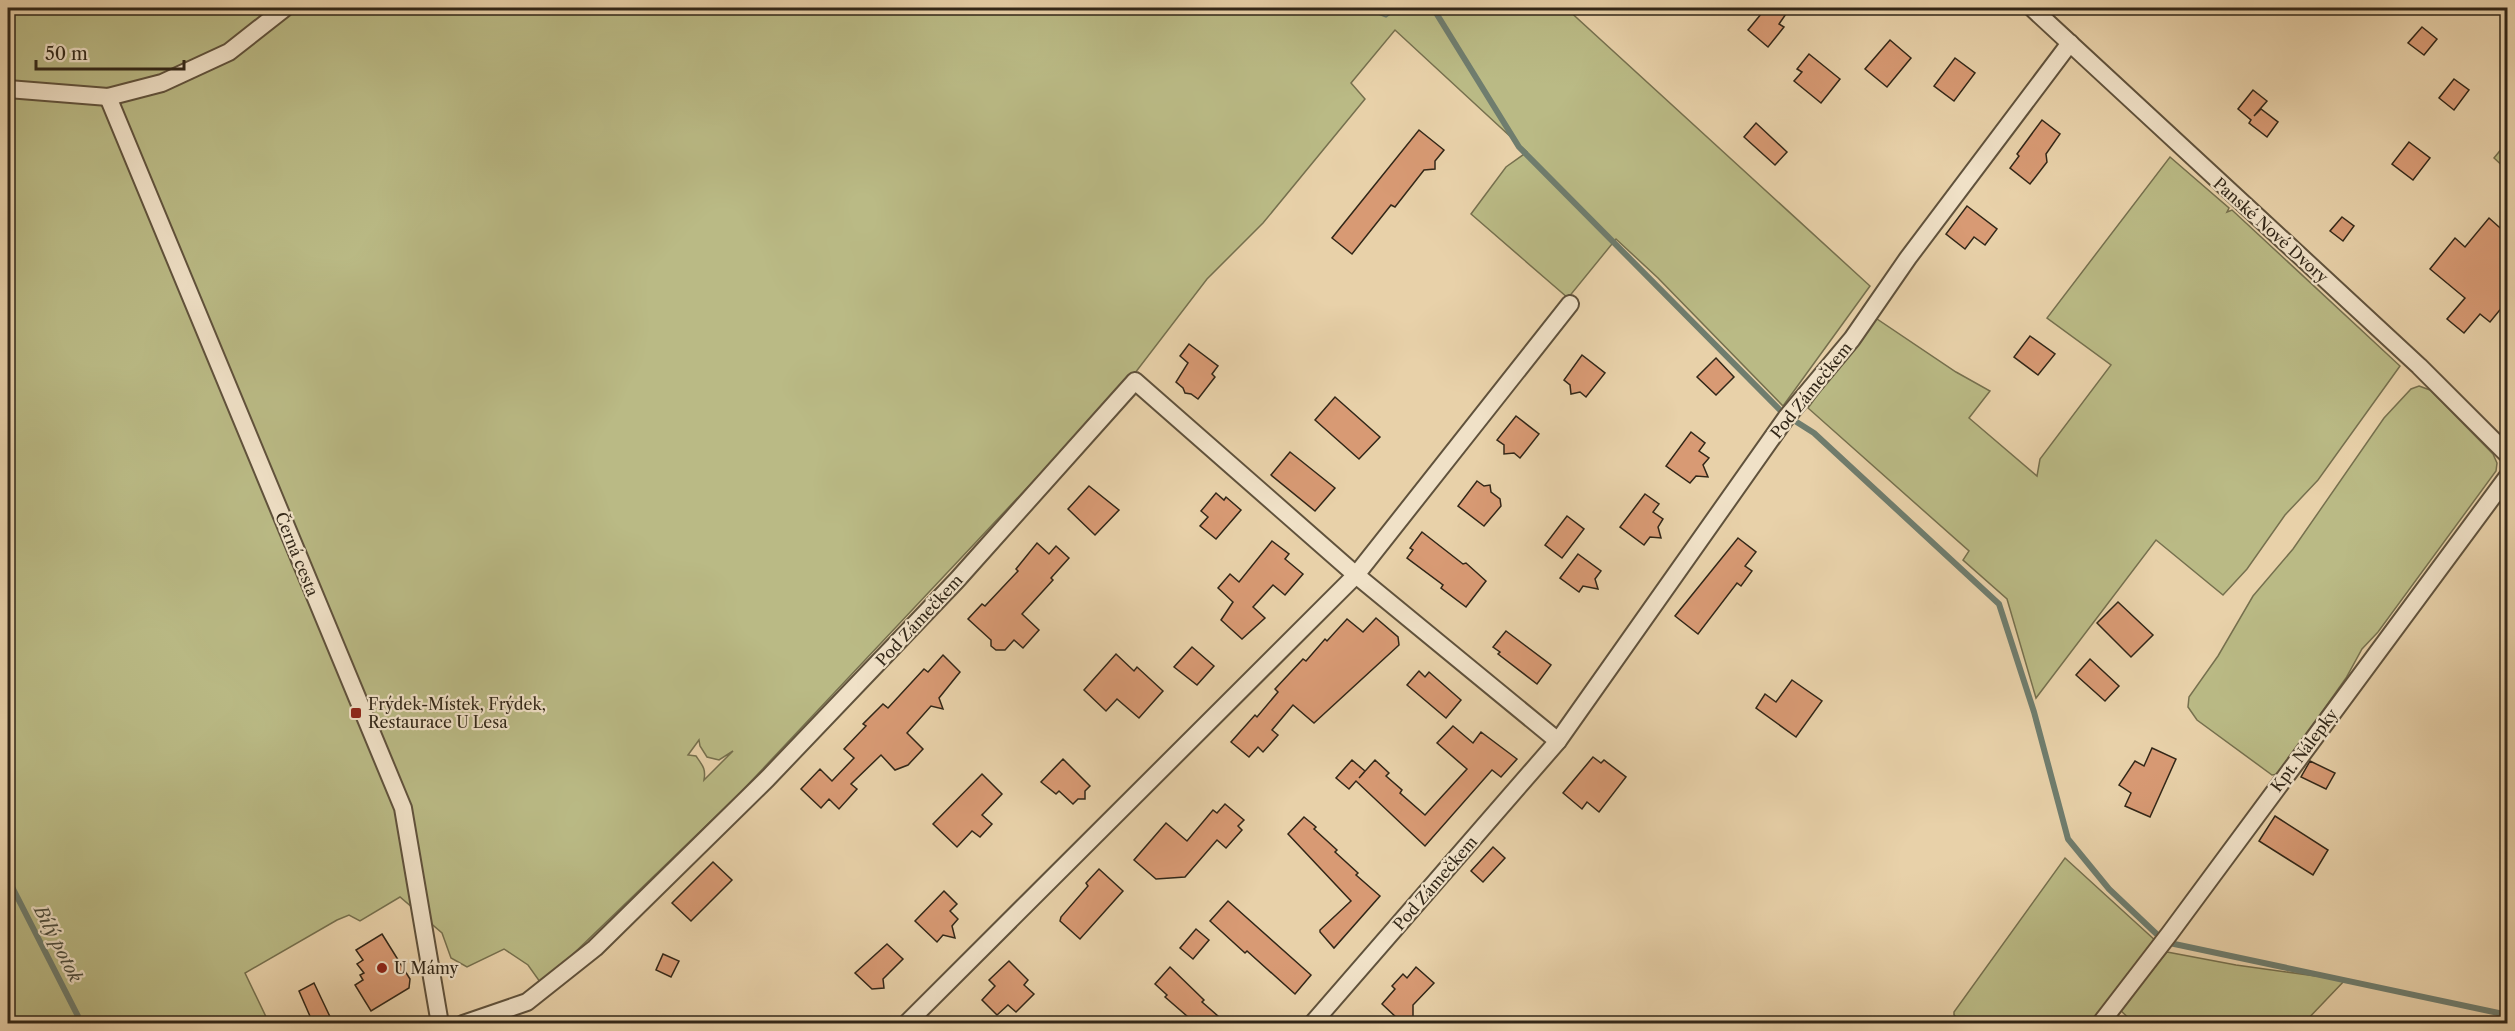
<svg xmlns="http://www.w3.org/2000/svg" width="2515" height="1031" font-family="'Libre Caslon Text',serif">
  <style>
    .green { fill: #baba85; stroke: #76704e; stroke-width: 1.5; fill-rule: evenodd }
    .water { fill: #97b7a7; stroke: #6f7d6e; stroke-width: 1.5 }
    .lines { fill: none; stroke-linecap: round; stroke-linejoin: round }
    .stream { stroke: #6f7d6e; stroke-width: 6 }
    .building { fill: #d89a74; stroke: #322718; stroke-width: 1.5 }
    .street-casing { stroke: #60523c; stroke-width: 20 }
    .street { stroke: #f0e1c7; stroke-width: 16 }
    .poi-dot { fill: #8f2418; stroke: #f0e1c7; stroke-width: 2 }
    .labels { text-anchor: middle; stroke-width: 4.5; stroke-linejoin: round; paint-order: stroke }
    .street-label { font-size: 16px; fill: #322718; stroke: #f0e1c7 }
    .poi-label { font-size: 16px; fill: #322718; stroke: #f0e1c7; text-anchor: start }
    .water-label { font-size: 18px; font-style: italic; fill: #4b4b3c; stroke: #f0e1c7 }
  </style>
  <rect width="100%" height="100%" fill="#e8d1a9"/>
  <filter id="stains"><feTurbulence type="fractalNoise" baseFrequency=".00333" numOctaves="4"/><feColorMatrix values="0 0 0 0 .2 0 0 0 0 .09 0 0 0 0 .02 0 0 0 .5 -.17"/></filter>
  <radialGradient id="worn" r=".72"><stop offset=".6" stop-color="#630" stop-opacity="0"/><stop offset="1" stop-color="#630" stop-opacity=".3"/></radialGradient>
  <g class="green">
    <path d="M8,8H1566L1870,286L1783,406L1658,278L1616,239L1568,298L1471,214L1506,167L1527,152L1395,30L1351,83L1365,99L1263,223L1207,279L1135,373L740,793L570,957L540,982L528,965L504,949L467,967L451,958L442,933L400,897L360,921L349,915L337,920L245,973L269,1023H8ZM699,740L700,746L707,757L719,760L733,751L704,780C706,769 703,766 696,756L688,755Z"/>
    <path d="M2507,142V170L2494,158Z"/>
    <path d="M2170,157L2229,208L2227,212L2232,210L2400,366L2318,480L2285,515L2247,569L2223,595L2156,540L2036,698L2007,599L1963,560L1969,551L1808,408L1874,317L1956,372L1990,391L1969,418L2037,476L2040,459L2111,365L2047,318Z"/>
    <path d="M2419,386L2430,390L2493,454L2497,463L2496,471L2378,632L2362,649L2346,678L2278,774L2272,775L2197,720L2188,707L2189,697L2218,656L2253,596L2293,549L2384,418L2411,389Z"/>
    <path d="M2065,858L2157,942L2092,1023H1964L1954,1015V1012Z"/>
    <path d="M2167,952L2236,965L2345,980L2304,1023H2134L2120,1010Z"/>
  </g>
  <path class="water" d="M1374,8H1399L1386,17L1378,14Z"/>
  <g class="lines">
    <g class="stream">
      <path d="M1433,8L1519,147L1784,414L1814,433L1999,604L2034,712L2068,839L2109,889L2165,942L2508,1015"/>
      <path d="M8,879L82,1024"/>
    </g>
  </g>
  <g class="building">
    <path d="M1766,8H1778L1786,14L1779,24L1784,27L1768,47L1748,30Z"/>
    <path d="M2422,27L2437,39L2424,55L2408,43Z"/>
    <path d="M1890,40L1911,58L1887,87L1865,69Z"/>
    <path d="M1809,54L1840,79L1821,103L1794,81L1802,72L1797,69Z"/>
    <path d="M1955,58L1975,73L1954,101L1934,86Z"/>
    <path d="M2454,79L2469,90L2454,110L2439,98Z"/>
    <path d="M2253,90L2267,101L2254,116L2261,109L2278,122L2267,137L2249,123L2251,120L2238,109Z"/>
    <path d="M2042,120L2060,134L2046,154L2047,162L2030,184L2010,168L2019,156L2017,154Z"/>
    <path d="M1756,123L1787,152L1775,165L1744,137Z"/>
    <path d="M1419,130L1444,150L1435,161V169L1424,170L1395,207L1391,205L1352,254L1332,238Z"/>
    <path d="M2409,142L2430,158L2413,180L2392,164Z"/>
    <path d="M1967,206L1997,229L1985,245L1974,237L1965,249L1946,234Z"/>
    <path d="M2342,217L2354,226L2343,241L2330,231Z"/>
    <path d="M2489,218L2508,235V300L2490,322L2480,314L2464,333L2447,319L2465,298L2430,269L2455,238L2465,247Z"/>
    <path d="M2030,336L2055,354L2038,375L2014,357Z"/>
    <path d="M1189,344L1218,366L1212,374L1215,377L1198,399L1191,394L1185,393L1183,388L1176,382L1188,363L1180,356Z"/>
    <path d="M1582,355L1605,373L1586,397L1580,392L1571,394L1570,385L1564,380Z"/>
    <path d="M1716,358L1734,377L1716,395L1697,377Z"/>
    <path d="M1335,397L1380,437L1359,459L1315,420Z"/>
    <path d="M1516,416L1539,434L1520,458L1514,453L1504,454V445L1497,440Z"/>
    <path d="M1691,432L1705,443L1699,451L1709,458L1703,465L1708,477L1696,476L1690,483L1666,466Z"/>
    <path d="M1290,452L1335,488L1315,511L1271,475Z"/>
    <path d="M1477,481L1484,486L1490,485L1491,492L1500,499L1501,506L1484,526L1458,506Z"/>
    <path d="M1089,486L1119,510L1095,535L1068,509Z"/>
    <path d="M1216,493L1224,500L1226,497L1241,510L1216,539L1200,526L1208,517L1201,511Z"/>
    <path d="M1645,494L1659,504L1653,512L1663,519L1658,527L1661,538L1650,537L1644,545L1620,527Z"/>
    <path d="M1567,516L1584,529L1562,558L1545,545Z"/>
    <path d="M1422,532L1463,564L1466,563L1486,581L1466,607L1441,588L1443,585L1407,558L1413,550L1410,548Z"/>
    <path d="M1738,538L1756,552L1745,566L1752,571L1741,586L1737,583L1698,634L1675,616Z"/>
    <path d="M1272,541L1289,554L1285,559L1303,574L1285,595L1273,585L1253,607L1265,618L1242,639L1221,620L1233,602L1218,588L1230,574L1239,582Z"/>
    <path d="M1037,543L1049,554L1056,546L1069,558L1051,578L1053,580L1022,614L1039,630L1023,648L1014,640L1005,650H996L991,646V640L968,619L982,604L985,606L1018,571L1016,569Z"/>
    <path d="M1578,554L1601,571L1595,579L1598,589L1583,586L1579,592L1560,578Z"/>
    <path d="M2118,602L2153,635L2131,657L2097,623Z"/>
    <path d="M1376,618L1398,637L1399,645L1314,723L1293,705L1272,730L1278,735L1263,752L1258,747L1249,757L1231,742L1255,715L1257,717L1278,692L1275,689L1303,659L1306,661L1325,639L1327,641L1347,619L1363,632Z"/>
    <path d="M1506,631L1551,665L1537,684L1498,654L1500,652L1493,647Z"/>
    <path d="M1192,647L1214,666L1197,685L1174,667Z"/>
    <path d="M1116,654L1134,671L1137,667L1163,691L1139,718L1117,699L1106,711L1084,690Z"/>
    <path d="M943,655L960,672L939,698L943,709L931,706L907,733L923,749L908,765L895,770L881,755L851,784L857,789L839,809L829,799L821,808L801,789L820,769L832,781L854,758L844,749L866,726L863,724L883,704L888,708L924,669L928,672Z"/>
    <path d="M2090,659L2119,686L2105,701L2076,675Z"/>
    <path d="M1419,671L1425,677L1429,672L1461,700L1446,718L1407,685Z"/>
    <path d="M1792,680L1822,701L1796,737L1756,708L1765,694L1776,702Z"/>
    <path d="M1453,726L1473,743L1481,732L1517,759L1501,777L1492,770L1425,846L1356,781L1349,789L1336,778L1352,760L1365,771L1359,778L1375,760L1389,773L1386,776L1402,790L1400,793L1425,815L1467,769L1437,743Z"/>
    <path d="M2152,748L2176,759L2150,817L2125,806L2131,793L2119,785L2135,761L2144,766Z"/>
    <path d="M1593,757L1601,763L1604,760L1626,777L1599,812L1587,802L1582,809L1563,793Z"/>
    <path d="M1063,759L1090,786L1085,791V799H1078L1073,804L1059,791L1056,794L1041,782Z"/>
    <path d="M2310,761L2335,773L2326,789L2301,777Z"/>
    <path d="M982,774L1002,794L982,815L992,824L980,837L972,831L957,847L933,824Z"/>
    <path d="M1225,804L1244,820L1238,826L1242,830L1226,848L1217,840L1185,877L1156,879L1134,860L1166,823L1187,841L1213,810L1217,813Z"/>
    <path d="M2275,816L2328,850L2313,875L2259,841Z"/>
    <path d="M1304,817L1316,827L1314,829L1337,850L1335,852L1358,873L1356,875L1380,896L1334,948L1320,932V930L1351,901L1288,834Z"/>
    <path d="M1493,847L1505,858L1483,882L1471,871Z"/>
    <path d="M713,862L732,880L691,921L672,903Z"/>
    <path d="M1099,869L1123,891L1080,939L1060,921L1061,917L1088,886L1086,883Z"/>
    <path d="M944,891L957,904L950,911L958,919L952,926L955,938L943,935L937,942L915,921Z"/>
    <path d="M1228,901L1311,975L1295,994L1247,951L1245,953L1210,921Z"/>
    <path d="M1196,929L1209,940L1193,959L1180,948Z"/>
    <path d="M382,934L410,979L409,988L371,1011L355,985L363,980L360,975L364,973L357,964L363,960L356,950Z"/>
    <path d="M887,944L903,959L883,979L884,988L872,989L855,973Z"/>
    <path d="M663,954L679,961L671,977L656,970Z"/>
    <path d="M1009,961L1028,980L1024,985L1034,994L1016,1012L1008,1005L997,1015L982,1000L995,986L989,980Z"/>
    <path d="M1170,967L1204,1000L1202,1002L1226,1023H1195L1165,997L1167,995L1155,984Z"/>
    <path d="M1416,967L1434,983L1413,1005V1023H1398V1019L1382,1004L1395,989L1392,986L1403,974L1407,978Z"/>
    <path d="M314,983L333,1023H313L299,991Z"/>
  </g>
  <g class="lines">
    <g class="street-casing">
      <g id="street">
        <path d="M2032,8L2419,366L2508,455"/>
        <path d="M8,89L108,97L162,83L229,52L285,8"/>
        <path d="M108,97L403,808L440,1024"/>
        <path d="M463,1024L527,1002L595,948L767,779L957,580L1135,381L1356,575L1558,741"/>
        <path d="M906,1024L1356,575L1570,304"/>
        <path d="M1312,1024L1558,741L1786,418L1852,339L1908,258L2070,43"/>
        <path d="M2100,1024L2170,933L2508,476"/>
      </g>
    </g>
    <use href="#street" class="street"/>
  </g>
  <g class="poi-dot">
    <rect x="350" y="707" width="12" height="12" rx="3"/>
    <circle cx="382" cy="968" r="6"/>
  </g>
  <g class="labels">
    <g class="street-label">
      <text transform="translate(2271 230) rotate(42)" y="6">Panské Nové Dvory</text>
      <text transform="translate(1811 390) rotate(-51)" y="6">Pod Zámečkem</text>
      <text transform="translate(297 554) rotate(68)" y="6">Černá cesta</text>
      <text transform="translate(919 620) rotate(-47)" y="6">Pod Zámečkem</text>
      <text transform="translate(2304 750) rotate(-53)" y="6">Kpt. Nálepky</text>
      <text transform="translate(1435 883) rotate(-49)" y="6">Pod Zámečkem</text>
    </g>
    <g class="poi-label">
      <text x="368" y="710">Frýdek-Místek, Frýdek,<tspan x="368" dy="18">Restaurace U Lesa</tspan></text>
      <text x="394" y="974">U Mámy</text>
    </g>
    <g class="water-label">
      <text transform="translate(58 944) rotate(63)" y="6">Bílý potok</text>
    </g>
  </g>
  <rect width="2515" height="1031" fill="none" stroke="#e8d1a9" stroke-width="30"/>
  <rect x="9" y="9" width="2497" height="1013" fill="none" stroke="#322718" stroke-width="3"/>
  <rect x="15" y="15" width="2485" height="1001" fill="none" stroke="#322718" stroke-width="1.5"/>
  <path d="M36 60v9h148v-9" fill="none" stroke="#322718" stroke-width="3"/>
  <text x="45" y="60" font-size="18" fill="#322718" stroke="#f0e1c7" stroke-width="4.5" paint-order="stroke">50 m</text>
  <rect width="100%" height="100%" filter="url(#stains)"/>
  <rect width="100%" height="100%" fill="url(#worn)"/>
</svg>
